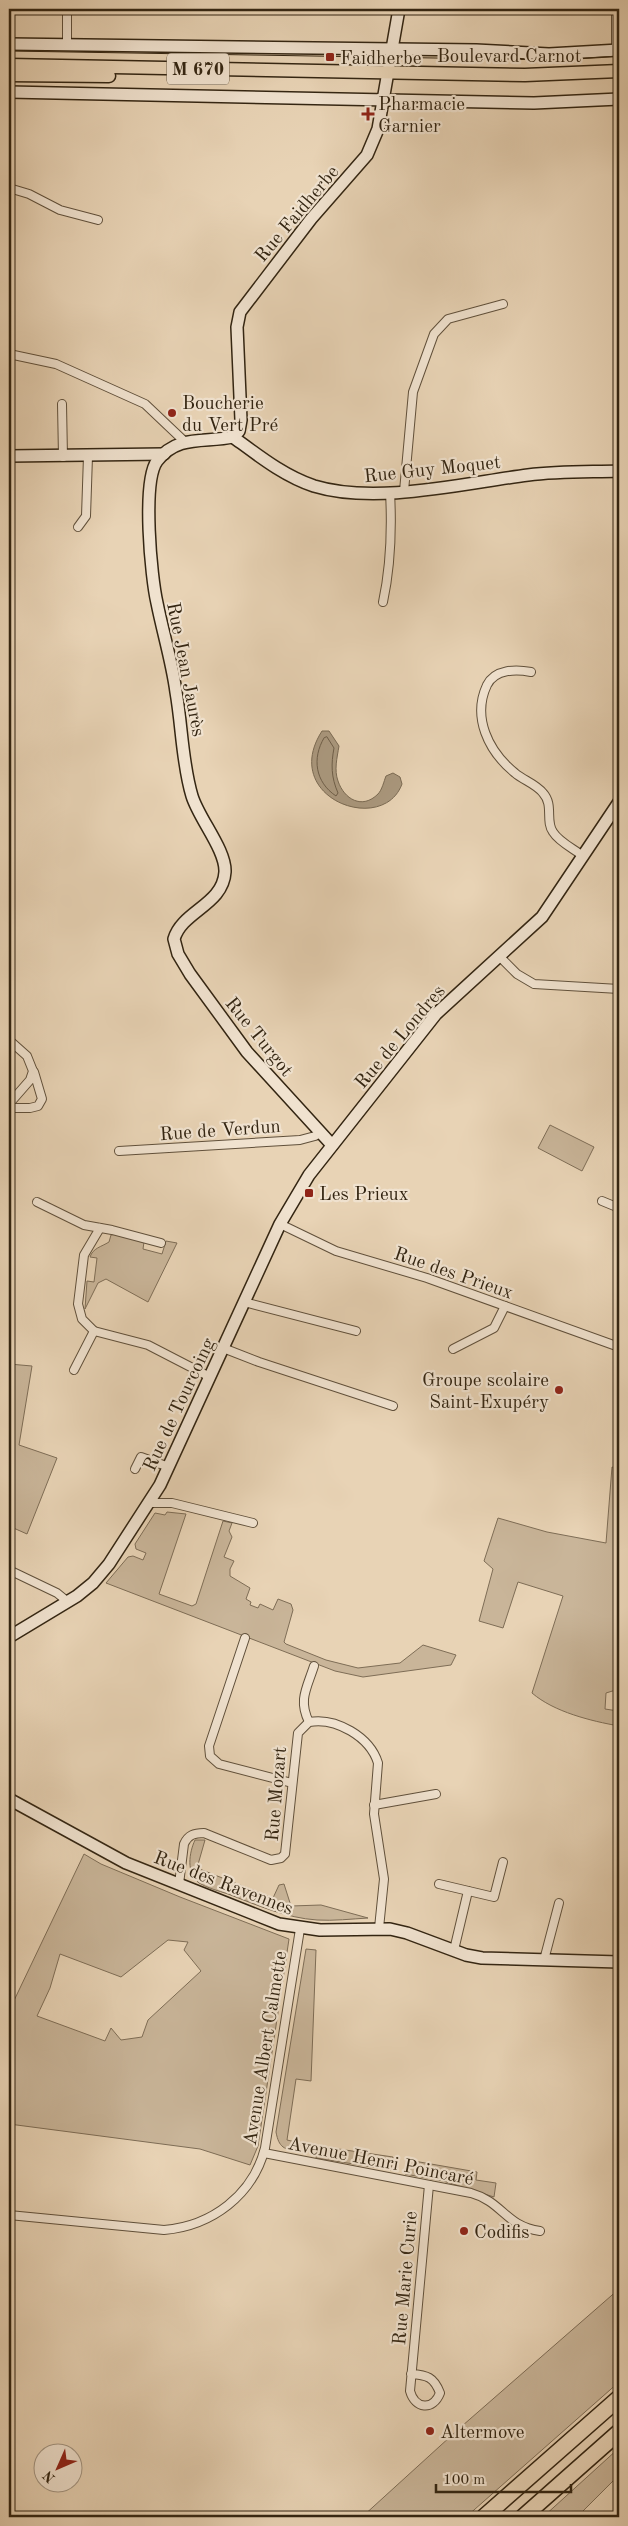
<svg xmlns="http://www.w3.org/2000/svg" width="628" height="2526" font-family="'Old Standard TT',serif">
  <style>
    .green { fill: #c9b599; stroke: #7e6d56; fill-rule: evenodd }
    .water { fill: #aa987e; stroke: #7a6a53 }
    .lines { fill: none; stroke-linecap: round; stroke-linejoin: round }
    .shore { stroke: #6e5e48; stroke-width: 1 }
    .street-casing { stroke: #60503b; stroke-width: 10 }
    .secondary-casing { stroke: #332512; stroke-width: 14 }
    .primary-casing { stroke: #332512; stroke-width: 15 }
    .highway-casing { stroke: #332512; stroke-width: 18 }
    .street { stroke: #f0e2cf; stroke-width: 8 }
    .secondary { stroke: #f0e2cf; stroke-width: 11 }
    .primary { stroke: #e8d3b5; stroke-width: 12 }
    .highway { stroke: #e8d3b5; stroke-width: 15 }
    .tram { stroke: #332512; stroke-width: 1 }
    .poi-dot { fill: #8f2418; stroke: #f0e2cf; stroke-width: 2 }
    .labels { text-anchor: middle; stroke-width: 4.5; stroke-linejoin: round; paint-order: stroke }
    .shield { fill: #f0e2cf; stroke: #6c5e4b; stroke-width: 1 }
    .shield-label { font-size: 18px; font-weight: bold; fill: #332512 }
    .street-label { font-size: 19px; fill: #332512; stroke: #f0e2cf }
    .poi-label { font-size: 19px; fill: #332512; stroke: #f0e2cf; text-anchor: start }
  </style>
  <rect width="100%" height="100%" fill="#e8d3b5"/>
  <filter id="stains"><feTurbulence type="fractalNoise" baseFrequency=".004" numOctaves="4"/><feColorMatrix values="0 0 0 0 .2 0 0 0 0 .09 0 0 0 0 .02 0 0 0 .5 -.17"/></filter>
  <radialGradient id="worn" r=".72"><stop offset=".6" stop-color="#630" stop-opacity="0"/><stop offset="1" stop-color="#630" stop-opacity=".3"/></radialGradient>
  <g class="green">
    <path d="M550,1125L594,1147L582,1171L538,1148Z"/>
    <path d="M117,1234L144,1242L143,1249L162,1254L166,1241L177,1243L148,1302L106,1279L98,1283L85,1309L87,1281L94,1282L97,1258L90,1257C93,1248 101,1247 109,1242L111,1235Z"/>
    <path d="M9,1364L32,1366L19,1445L57,1458L27,1534L9,1526Z"/>
    <path d="M612,1467L619,1469V1689L606,1693L605,1709L618,1711L617,1722H619V1726C591,1721 554,1712 532,1693L563,1596L518,1582L503,1628L479,1621L493,1569L484,1561L498,1518L547,1532L606,1543Z"/>
    <path d="M167,1512L186,1514L159,1594L192,1606L196,1604L223,1521L232,1523L229,1531L232,1537L224,1557L234,1561L230,1569V1576L250,1588L246,1599L251,1602L250,1605L258,1608L260,1604L273,1610L278,1599L291,1604L293,1610L284,1642L286,1644L326,1660L358,1668L400,1663L423,1645L456,1655L451,1665L363,1677L335,1671L106,1583L128,1557L133,1556L143,1560L146,1553L136,1549L135,1544L155,1513L165,1515Z"/>
    <path d="M195,1840H205L197,1868L273,1898L279,1885L284,1884L291,1906L321,1905L368,1918C351,1919 334,1921 317,1920C286,1918 257,1905 228,1894C219,1891 207,1888 199,1883C186,1873 189,1853 195,1840Z"/>
    <path d="M84,1854L101,1864L180,1897L289,1939L258,2146L250,2165L200,2149L9,2124V2011ZM168,1940L188,1942L184,1950L201,1971L148,2020L142,2037L121,2040L111,2028L105,2041L37,2016L50,1988L60,1954L121,1977Z"/>
    <path d="M306,1949L316,1950L311,2081L296,2079L287,2140L300,2143L299,2152C284,2149 279,2148 276,2132Z"/>
    <path d="M318,2146L393,2157L391,2170L316,2158Z"/>
    <path d="M408,2160L477,2172L476,2180L496,2183L494,2197L443,2181L405,2174Z"/>
    <path d="M619,2289V2382L466,2517H362L462,2426Z"/>
    <path d="M619,2448V2478L613,2481L577,2517H543Z"/>
  </g>
  <path class="water" d="M322,731H329L339,746C337,758 334,770 338,781C344,799 362,810 378,794C382,790 384,781 386,776L393,773L400,777L402,784C383,836 279,798 322,731Z"/>
  <g class="lines">
    <path class="shore" d="M327,737L334,748C331,764 331,777 338,793L336,796C315,782 312,758 324,738Z"/>
    <g class="street-casing">
      <g id="street">
        <path d="M67,9V45"/>
        <path d="M616,50V9"/>
        <path d="M9,188L29,194L60,210L98,220"/>
        <path d="M9,354L56,364L145,404L184,441"/>
        <path d="M62,404L63,457"/>
        <path d="M404,491L413,392L434,334L448,319L503,304"/>
        <path d="M78,527L86,516L88,456"/>
        <path d="M383,602C391,565 392,529 390,492"/>
        <path d="M531,672C516,669 495,669 487,685C472,717 488,751 515,773C523,780 536,784 543,793C554,805 545,821 553,832C559,842 574,849 583,856"/>
        <path d="M499,956L517,974L534,984L619,989"/>
        <path d="M9,1040L27,1056L33,1071L30,1080L9,1104"/>
        <path d="M9,1108H30L38,1106L42,1099L34,1072"/>
        <path d="M119,1151L300,1140L315,1136L321,1132"/>
        <path d="M602,1201L619,1208"/>
        <path d="M37,1202L84,1225L112,1230L161,1243"/>
        <path d="M280,1224L336,1251L427,1278L619,1347"/>
        <path d="M244,1302L356,1331"/>
        <path d="M94,1331L148,1345L210,1377"/>
        <path d="M223,1348L259,1362L393,1406"/>
        <path d="M453,1349L494,1328L505,1306"/>
        <path d="M74,1370L94,1331L82,1319L78,1304L84,1255L100,1228"/>
        <path d="M135,1469L141,1457L169,1467"/>
        <path d="M150,1503H172L253,1523"/>
        <path d="M9,1570L57,1593L68,1602"/>
        <path d="M245,1638L209,1746L210,1756L219,1764L292,1783"/>
        <path d="M309,1722C298,1700 307,1688 314,1666"/>
        <path d="M374,1805L436,1794"/>
        <path d="M179,1884L184,1844C188,1835 194,1833 204,1833L271,1860L281,1858L285,1854L298,1733L309,1722C336,1717 370,1737 378,1763L374,1814L384,1879L379,1928"/>
        <path d="M439,1884L494,1897L503,1862"/>
        <path d="M454,1950L468,1891"/>
        <path d="M544,1960L559,1903"/>
        <path d="M264,2153L471,2193C503,2202 505,2226 540,2231"/>
        <path d="M9,2215L164,2230C212,2226 253,2195 265,2148L300,1929"/>
        <path d="M411,2374C427,2375 434,2377 440,2393C433,2411 415,2409 410,2391L429,2185"/>
      </g>
    </g>
    <g class="secondary-casing">
      <g id="secondary">
        <path d="M9,44L476,50L549,54L619,50"/>
        <path d="M9,92L534,103L619,99"/>
        <path d="M233,437C205,443 178,434 157,461C142,482 151,577 157,603C163,633 172,662 176,692C182,726 182,763 192,796C199,819 226,850 225,872C223,905 182,911 174,939L178,954L190,974L247,1052L332,1145"/>
        <path d="M233,437L239,431L241,420L237,327L240,312L311,219L367,155L378,129L399,9"/>
        <path d="M233,437C259,456 284,476 314,486C376,505 465,483 528,475C559,471 589,472 619,471"/>
        <path d="M9,456L164,454"/>
        <path d="M9,1637L77,1596L93,1583L109,1564L160,1485L280,1224L309,1175L436,1014L542,917L619,802"/>
        <path d="M9,1799L126,1863L279,1924L320,1930L390,1929L407,1933L466,1955L482,1958L619,1962"/>
      </g>
    </g>
    <g class="primary-casing">
      <g id="primary">
        <path d="M9,65L525,75L619,71"/>
        <path d="M9,75L109,76"/>
      </g>
    </g>
    <g class="highway-casing">
      <g id="highway">
        <path d="M484,2517L619,2398"/>
        <path d="M523,2517L619,2432"/>
      </g>
    </g>
    <use href="#street" class="street"/>
    <use href="#secondary" class="secondary"/>
    <use href="#primary" class="primary"/>
    <use href="#highway" class="highway"/>
    <path class="tram" d="M9,51L556,60L619,56"/>
  </g>
  <g class="poi-dot">
    <rect x="325" y="52" width="10" height="10" rx="2.5"/>
    <path d="M365.5 106.5h5v5h5v5h-5v5h-5v-5h-5v-5h5z"/>
    <circle cx="172" cy="413" r="5"/>
    <rect x="304" y="1188" width="10" height="10" rx="2.5"/>
    <circle cx="559" cy="1390" r="5"/>
    <circle cx="464" cy="2231" r="5"/>
    <circle cx="430" cy="2431" r="5"/>
  </g>
  <g class="labels">
    <rect class="shield" x="167" y="53.5" width="62" height="31" rx="4"/>
    <g class="shield-label">
      <text x="198" y="75">M 670</text>
    </g>
    <g class="street-label">
      <text x="509" y="62">Boulevard Carnot</text>
      <text transform="translate(296 213) rotate(-50)" y="7">Rue Faidherbe</text>
      <text transform="translate(432 468) rotate(-6)" y="7">Rue Guy Moquet</text>
      <text transform="translate(187 669) rotate(79)" y="7">Rue Jean Jaurès</text>
      <text transform="translate(260 1036) rotate(51)" y="7">Rue Turgot</text>
      <text transform="translate(399 1036) rotate(-50)" y="7">Rue de Londres</text>
      <text transform="translate(220 1129) rotate(-4)" y="7">Rue de Verdun</text>
      <text transform="translate(454 1272) rotate(19)" y="7">Rue des Prieux</text>
      <text transform="translate(178 1404) rotate(-65)" y="7">Rue de Tourcoing</text>
      <text transform="translate(275 1794) rotate(-85)" y="7">Rue Mozart</text>
      <text transform="translate(224 1882) rotate(21)" y="7">Rue des Ravennes</text>
      <text transform="translate(264 2048) rotate(-81)" y="7">Avenue Albert Calmette</text>
      <text transform="translate(381 2160) rotate(11)" y="7">Avenue Henri Poincaré</text>
      <text transform="translate(404 2278) rotate(-85)" y="7">Rue Marie Curie</text>
    </g>
    <g class="poi-label">
      <text x="340" y="64">Faidherbe</text>
      <text x="378" y="110">Pharmacie<tspan x="378" dy="22">Garnier</tspan></text>
      <text x="182" y="409">Boucherie<tspan x="182" dy="22">du Vert Pré</tspan></text>
      <text x="319" y="1200">Les Prieux</text>
      <text x="549" y="1386" text-anchor="end">Groupe scolaire<tspan x="549" dy="22">Saint-Exupéry</tspan></text>
      <text x="474" y="2238">Codifis</text>
      <text x="440" y="2438">Altermove</text>
    </g>
  </g>
  <rect width="628" height="2526" fill="none" stroke="#e8d3b5" stroke-width="30"/>
  <rect x="10" y="10" width="608" height="2506" fill="none" stroke="#332512" stroke-width="2.5"/>
  <rect x="15" y="15" width="598" height="2496" fill="none" stroke="#332512"/>
  <g transform="translate(58 2468) rotate(225)"><circle r="24" fill="#f0e2cf" stroke="#a49683"/>
  <path d="M0-4L9 19L0 12L-9 19Z" fill="#8f2418"/>
  <text y="-8" font-size="14" font-weight="bold" text-anchor="middle" fill="#332512">N</text>
  </g>
  <path d="M436 2484v8h135v-8" fill="none" stroke="#332512" stroke-width="2.5"/>
  <text x="443" y="2484" font-size="15" fill="#332512" stroke="#f0e2cf" stroke-width="4" paint-order="stroke">100 m</text>
  <rect width="100%" height="100%" filter="url(#stains)"/>
  <rect width="100%" height="100%" fill="url(#worn)"/>
</svg>
